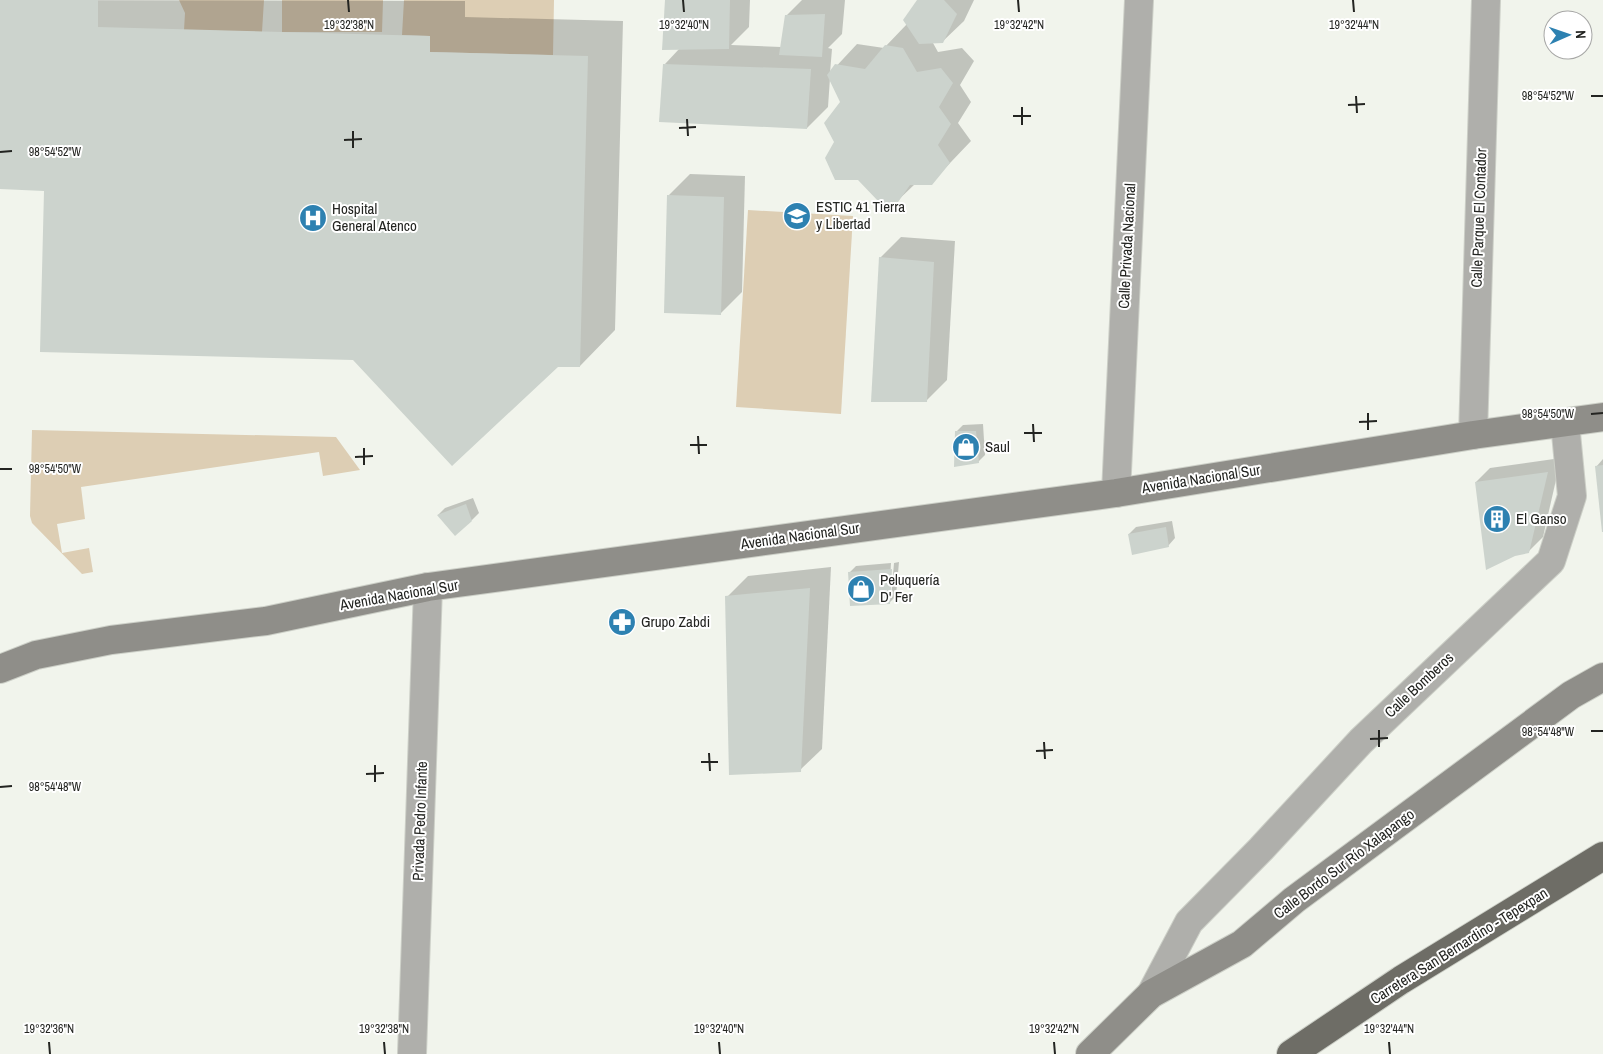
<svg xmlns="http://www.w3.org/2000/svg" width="1603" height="1054" font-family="'Archivo Narrow',sans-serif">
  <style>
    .green { fill: #ddceb4 }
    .shadow { fill: #0003 }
    .building { fill: #ccd3cd }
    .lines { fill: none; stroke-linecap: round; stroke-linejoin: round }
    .minor-casing { stroke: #cccfc7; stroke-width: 30 }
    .secondary-casing { stroke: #cccfc7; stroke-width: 30 }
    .trunk-casing { stroke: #cccfc7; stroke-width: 30 }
    .minor { stroke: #afafab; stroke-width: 28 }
    .secondary { stroke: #8f8e89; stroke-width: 28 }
    .trunk { stroke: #6e6d66; stroke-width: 28 }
    .ticks { fill: none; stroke: #232421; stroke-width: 2 }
    .labels { text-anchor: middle; stroke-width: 4; stroke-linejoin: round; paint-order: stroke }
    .poi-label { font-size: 15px; fill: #232421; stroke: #fff; text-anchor: start }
    .street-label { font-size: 15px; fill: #232421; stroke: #fff }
    .ticks-label { font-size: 12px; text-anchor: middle; fill: #232421; stroke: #fff; stroke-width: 4; stroke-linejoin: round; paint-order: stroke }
  </style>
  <rect width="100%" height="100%" fill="#f1f4ec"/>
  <g class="green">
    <path d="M179,0H264L262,32L184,30L185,13Z"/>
    <path d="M282,0H383L382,32H282Z"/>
    <path d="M404,0H554L553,55L430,52V36L402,35Z"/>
    <path d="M748,210L853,216L841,414L736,407Z"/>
    <path d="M32,430L336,437L360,470L323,476L319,452L81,487L85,519L57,524L62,553L89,548L93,572L82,574L32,523L30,516Z"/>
  </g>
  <g class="shadow">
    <path d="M0,0L465,1V17L623,21L615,330L580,366L354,358L46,190L0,188Z"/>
    <path d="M666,0H750L749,27L731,45L781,47L786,16L802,0H845L842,34L828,48L832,49L830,73L857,44L884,48L907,24L918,0H974L964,21L942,42L933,43L938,52L962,48L974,61L960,85L971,102L958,123L971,141L931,183L915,184L895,203L858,178L835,142L842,102L830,78L828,107L807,128L665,64L680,48Z"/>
    <path d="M690,174L745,176L742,292L720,314L669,195Z"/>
    <path d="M901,237L955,241L947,380L926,401L880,258Z"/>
    <path d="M983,424L985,455L978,462L956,432L963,425Z"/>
    <path d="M1561,458L1543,537L1528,552L1476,482L1490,468Z"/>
    <path d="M1603,459V532L1596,467Z"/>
    <path d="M473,498L479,513L472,520L438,515L445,508Z"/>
    <path d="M1172,521L1175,538L1168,546L1129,534L1136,527Z"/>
    <path d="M899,562L896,596L889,603L849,573L856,566L891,563L889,598H891L894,563Z"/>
    <path d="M831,567L822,749L800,770L727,597L748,576Z"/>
  </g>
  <g class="building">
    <path d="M0,0H98V27L430,36V52L588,56L580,367H558L452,466L353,360L40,352L44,191L0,189Z"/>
    <path d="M665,0H730L729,49L662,50Z"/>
    <path d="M917,0H944L957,14L943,43L919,44L903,20Z"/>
    <path d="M825,14L822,57L779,55L785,15Z"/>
    <path d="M885,45L903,48L917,72L941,68L953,83L939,107L951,124L938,145L950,163L932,185H910L896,205L879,202L858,180H835L825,158L834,142L824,123L840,102L827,75L835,64L865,69Z"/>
    <path d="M663,64L811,69L807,129L659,122Z"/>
    <path d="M667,195L724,197L721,315L664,313Z"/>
    <path d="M879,257L934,262L927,402H871Z"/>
    <path d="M955,431H976L979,463L954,467Z"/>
    <path d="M1603,465V532H1602L1595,466Z"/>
    <path d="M1548,472L1529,553L1515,556L1486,570L1475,482Z"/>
    <path d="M466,504L472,521L455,536L437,515Z"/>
    <path d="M1166,527L1169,547L1132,555L1128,534Z"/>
    <path d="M892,569L890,604L850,606L848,572Z"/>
    <path d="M810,588L801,772L729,775L725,596Z"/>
  </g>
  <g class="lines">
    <g class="minor-casing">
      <g id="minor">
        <path d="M1473,435L1486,0"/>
        <path d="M1116,493L1139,0"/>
        <path d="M1151,994L1189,922L1261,849L1361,741L1551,561L1572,496L1565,423"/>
        <path d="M412,1054L428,587"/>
      </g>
    </g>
    <g class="secondary-casing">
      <g id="secondary">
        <path d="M0,669L36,655L111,640L266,621L428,587L1116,493L1473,435L1603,417"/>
        <path d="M1090,1054L1151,994L1242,944L1294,900L1571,695L1603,677"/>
      </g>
    </g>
    <g class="trunk-casing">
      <path id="trunk" d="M1291,1054L1401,980L1603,856"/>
    </g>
    <use href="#minor" class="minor"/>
    <use href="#secondary" class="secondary"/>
    <use href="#trunk" class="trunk"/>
  </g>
  <path class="ticks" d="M348,0L349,12M683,0L684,12M1018,0L1019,12M1353,0L1354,12M1356,96L1357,113M1591,96H1603M1348,105L1365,104M1022,107V125M1013,116H1031M687,119L688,136M679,128L696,127M353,131V148M344,140L362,139M0,152L12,151M1368,413V430M1591,414L1603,413M1359,422L1377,421M1033,424L1034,442M1024,433H1042M698,436L699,454M690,445H707M364,448V465M355,457L373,456M0,469H12M1379,730V747M1591,731H1603M1370,739L1388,738M1044,742L1045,759M1036,751L1053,750M709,753L710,771M701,762H718M375,765V782M366,774L384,773M0,787L12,786M49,1042L50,1054M384,1042L385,1054M719,1042L720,1054M1054,1042L1055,1054M1389,1042L1390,1054"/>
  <defs>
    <g id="school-disc" transform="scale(1.4375)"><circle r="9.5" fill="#2d81b1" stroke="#fff"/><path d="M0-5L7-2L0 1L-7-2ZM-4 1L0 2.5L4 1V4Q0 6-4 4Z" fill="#fff"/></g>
    <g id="hospital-disc" transform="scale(1.4375)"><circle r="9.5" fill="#2d81b1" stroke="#fff"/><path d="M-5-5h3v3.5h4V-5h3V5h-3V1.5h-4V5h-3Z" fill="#fff"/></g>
    <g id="shop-disc" transform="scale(1.4375)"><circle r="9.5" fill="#2d81b1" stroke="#fff"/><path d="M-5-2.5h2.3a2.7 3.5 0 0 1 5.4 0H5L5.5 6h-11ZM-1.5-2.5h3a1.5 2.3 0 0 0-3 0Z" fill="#fff"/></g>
    <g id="building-disc" transform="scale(1.4375)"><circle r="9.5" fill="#2d81b1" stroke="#fff"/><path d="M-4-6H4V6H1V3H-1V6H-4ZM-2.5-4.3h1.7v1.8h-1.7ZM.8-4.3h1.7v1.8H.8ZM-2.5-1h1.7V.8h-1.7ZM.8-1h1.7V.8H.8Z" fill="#fff"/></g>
    <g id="pharmacy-disc" transform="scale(1.4375)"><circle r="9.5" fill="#2d81b1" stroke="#fff"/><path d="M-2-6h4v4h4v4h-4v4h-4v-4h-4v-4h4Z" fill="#fff"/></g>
  </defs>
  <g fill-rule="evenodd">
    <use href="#school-disc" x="797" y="216"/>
    <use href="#hospital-disc" x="313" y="218"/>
    <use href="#shop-disc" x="966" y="447"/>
    <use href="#building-disc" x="1497" y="519"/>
    <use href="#shop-disc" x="861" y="589"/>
    <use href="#pharmacy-disc" x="622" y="622"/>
  </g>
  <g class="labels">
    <g class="poi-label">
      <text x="816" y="212">ESTIC 41 Tierra<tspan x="816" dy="17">y Libertad</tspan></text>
      <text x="332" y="214">Hospital<tspan x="332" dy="17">General Atenco</tspan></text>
      <text x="985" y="452">Saul</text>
      <text x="1516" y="524">El Ganso</text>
      <text x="880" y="585">Peluquería<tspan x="880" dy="17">D' Fer</tspan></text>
      <text x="641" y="627">Grupo Zabdi</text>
    </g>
    <g class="street-label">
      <text transform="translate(1479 218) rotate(-88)" y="5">Calle Parque El Contador</text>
      <text transform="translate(1127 246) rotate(-87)" y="5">Calle Privada Nacional</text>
      <text transform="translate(1201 479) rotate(-9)" y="5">Avenida Nacional Sur</text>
      <text transform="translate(800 536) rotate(-8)" y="5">Avenida Nacional Sur</text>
      <text transform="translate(399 595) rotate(-10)" y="5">Avenida Nacional Sur</text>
      <text transform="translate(1419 685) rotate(-43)" y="5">Calle Bomberos</text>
      <text transform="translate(420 821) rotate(-88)" y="5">Privada Pedro Infante</text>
      <text transform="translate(1344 864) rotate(-37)" y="5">Calle Bordo Sur Río Xalapango</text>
      <text transform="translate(1459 946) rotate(-32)" y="5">Carretera San Bernardino - Tepexpan</text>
    </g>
  </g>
  <g class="ticks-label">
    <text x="349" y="29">19°32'38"N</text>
    <text x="684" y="29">19°32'40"N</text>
    <text x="1019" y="29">19°32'42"N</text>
    <text x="1354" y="29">19°32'44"N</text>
    <text x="1548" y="100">98°54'52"W</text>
    <text x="55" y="156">98°54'52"W</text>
    <text x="1548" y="418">98°54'50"W</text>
    <text x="55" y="473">98°54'50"W</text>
    <text x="1548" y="736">98°54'48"W</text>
    <text x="55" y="791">98°54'48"W</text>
    <text x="49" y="1033">19°32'36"N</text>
    <text x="384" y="1033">19°32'38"N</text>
    <text x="719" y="1033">19°32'40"N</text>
    <text x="1054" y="1033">19°32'42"N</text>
    <text x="1389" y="1033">19°32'44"N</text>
  </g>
  <g transform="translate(1568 35) rotate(88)"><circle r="24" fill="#ffffff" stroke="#a7a7a6"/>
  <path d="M0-4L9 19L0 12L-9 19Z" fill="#2d81b1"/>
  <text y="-8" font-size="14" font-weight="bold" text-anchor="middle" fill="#232421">N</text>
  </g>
</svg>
